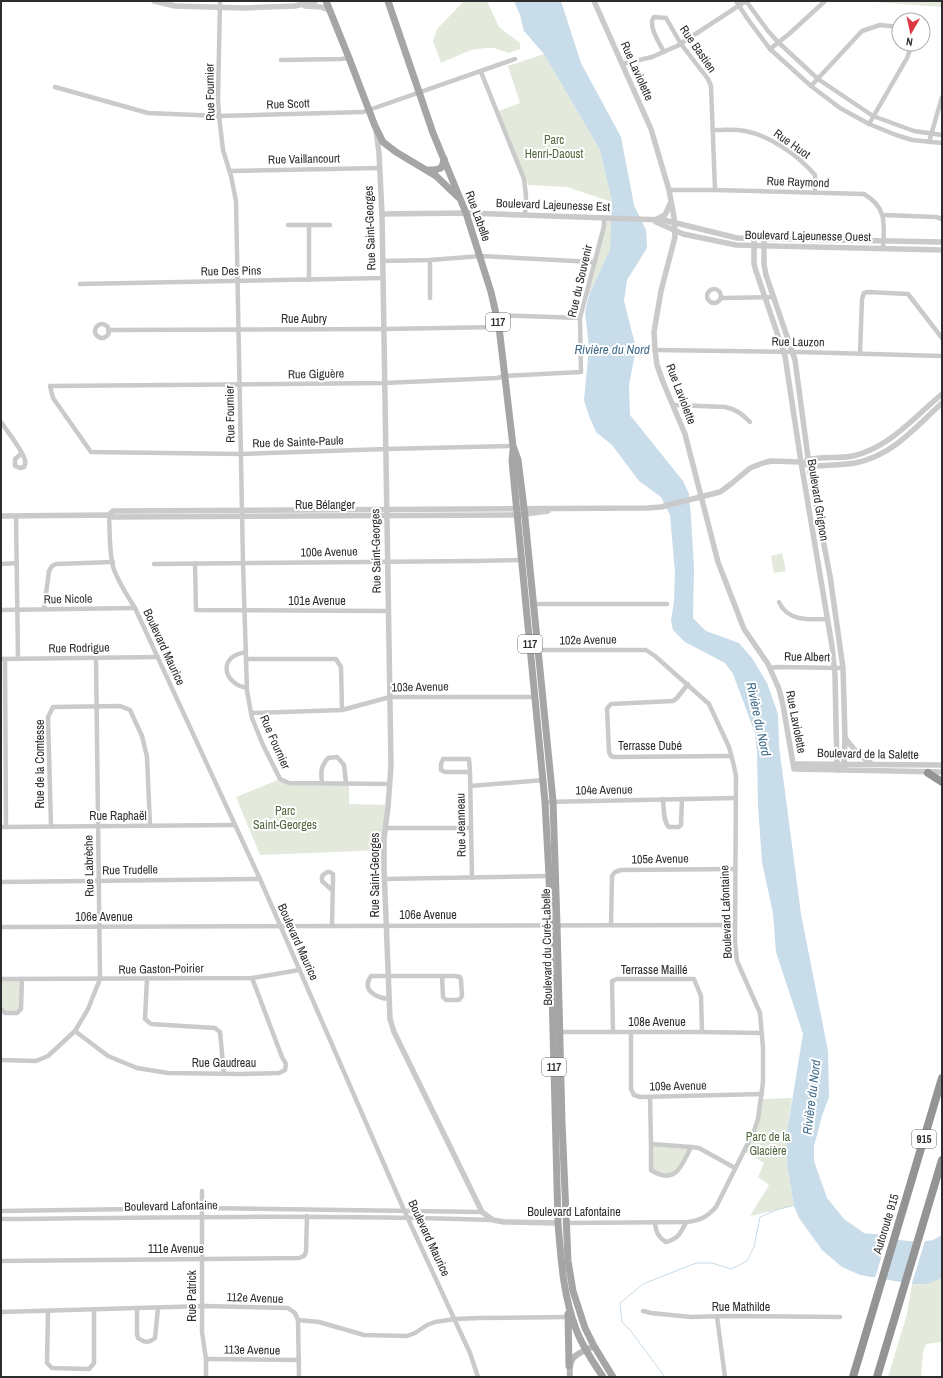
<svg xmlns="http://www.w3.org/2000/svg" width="943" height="1378" font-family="'Archivo Narrow',sans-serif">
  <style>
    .green { fill: #e3eadb }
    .water { fill: #c8dce9 }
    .pier { fill: #fff }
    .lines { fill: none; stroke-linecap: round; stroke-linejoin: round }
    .stream { stroke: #c8dce9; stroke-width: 1 }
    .minor { stroke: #cacaca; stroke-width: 4.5 }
    .tertiary { stroke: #cacaca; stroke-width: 5.5 }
    .secondary { stroke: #b7b7b7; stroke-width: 6 }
    .primary { stroke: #a5a5a5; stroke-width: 7 }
    .motorway { stroke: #949494; stroke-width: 8 }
    .labels { text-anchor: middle; stroke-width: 4; stroke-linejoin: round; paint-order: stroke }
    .shield { fill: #fff; stroke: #6c6c6c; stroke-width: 1 }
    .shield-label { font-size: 11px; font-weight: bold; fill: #2d2d2d }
    .street-label { font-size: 12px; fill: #2d2d2d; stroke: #fff }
    .park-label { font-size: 12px; fill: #50663d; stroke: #fff }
    .water-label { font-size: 13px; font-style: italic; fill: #3f6c8b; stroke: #fff }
  </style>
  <rect width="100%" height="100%" fill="#fff"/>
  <g class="green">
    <path d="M464,1H487L499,27L520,43V49L509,53L494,48H485L471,50L441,63L433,41L437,29Z"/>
    <path d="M873,1H942V7L874,2Z"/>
    <path d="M544,54L600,150L612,202L567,187L528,185L499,111L520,103L508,66Z"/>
    <path d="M604,218L612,219L610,249L589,295L585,294Z"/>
    <path d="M782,553L786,571L774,573L771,556Z"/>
    <path d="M280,779L289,783H349V804L389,805L384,850L260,855L236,797Z"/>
    <path d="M1,979H22L21,1009L17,1013H5L1,1009Z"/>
    <path d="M792,1098L787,1132V1164L794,1206L750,1216L769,1185L758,1177L764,1163L744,1151L754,1131L761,1099Z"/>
    <path d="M651,1144L691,1147L679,1171L672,1175L651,1170Z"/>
    <path d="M942,1278V1342L926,1344L923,1352L921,1377H888L907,1314L912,1284H928Z"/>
  </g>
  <path class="water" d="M514,1H561L581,63L621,137L634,205L646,230L647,248L627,280L624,301L636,348L629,385L630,415L683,481L689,494L691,517L694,568L693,618L706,631L739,643L752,658L767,683L778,714L779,746L801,914L828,1051L829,1097L822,1116L814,1146V1161L827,1198L844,1219L864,1233L884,1235L899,1240L920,1242L933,1240L942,1235V1278L928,1284H912L860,1275L842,1267L822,1250L799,1218L794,1206L787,1164V1132L803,1034L776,952L773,913L762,862L758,806L757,752L755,733L733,674L725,663L685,642L673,630L671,620L674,602L675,573L670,515L661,497L639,481L612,445L596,432L589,416L584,400L589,347L585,312L589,295L610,249L612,202L600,150L544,54L524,31L520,15Z"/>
  <g class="pier">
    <path d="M888,1235L897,1238L884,1281L875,1278Z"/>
    <path d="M920,1240L925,1241L911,1286L902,1284Z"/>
  </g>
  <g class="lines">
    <path class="stream" d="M665,1377L630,1330L622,1322L620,1303L643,1284L696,1263H712L731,1269L747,1261L754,1247L760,1217L776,1210L795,1205"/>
    <g class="minor">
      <path d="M220,1L218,99L219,116L223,150L231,176L236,201L243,563L247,691L252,718L263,745L280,779L289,783L390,784"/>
      <path d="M736,1L747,18L770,49L811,86L840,108L869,124L896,135L912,140L942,143"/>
      <path d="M746,1L768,31L778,42L818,79L873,116L914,131L942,135"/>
      <path d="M770,49L789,34L825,1"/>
      <path d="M664,52C660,44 647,25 654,17L666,18L681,44L708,79L711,86L715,190"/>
      <path d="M281,60L341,59L349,58"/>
      <path d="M622,64L652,57L677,46L746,1"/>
      <path d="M481,72L524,179L526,196L525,215"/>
      <path d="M811,86L862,31L880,25L899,27"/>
      <path d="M55,87L148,113L219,116L363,112L515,59"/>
      <path d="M869,124L907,58L912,44"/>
      <path d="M713,130C723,130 735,129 745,131C769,135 799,156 815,175V193"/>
      <path d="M929,142L942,97"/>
      <path d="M230,171L379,168"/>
      <path d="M669,190H715L864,194C888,208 884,225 883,249"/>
      <path d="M884,215L936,217L942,219"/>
      <path d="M288,225H309V280"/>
      <path d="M309,225H330"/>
      <path d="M430,260V298"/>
      <path d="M382,261L430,260L481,256L594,262"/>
      <path d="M80,284L383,278"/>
      <circle cx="714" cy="296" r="7"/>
      <path d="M721,298L774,297"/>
      <path d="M497,315L580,318"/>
      <circle cx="102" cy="331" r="7"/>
      <path d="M108,330L384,329L499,327"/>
      <path d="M655,350L799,352L942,356"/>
      <path d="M860,353L862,299L864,293L868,292L908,294L942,338"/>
      <path d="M674,405L725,407C736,409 742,414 750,422"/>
      <path d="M1,422C7,431 23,451 25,460C26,463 25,464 24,467L20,468L15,466V459L22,453"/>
      <path d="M513,446L386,449L241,454L91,452L53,398L50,386L384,383L497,378L505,376L581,372L580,318L604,226V218"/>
      <path d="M109,515C110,532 109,550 113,567C118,582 127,595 135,608L260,879L404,1210L470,1353L478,1377"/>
      <path d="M16,516L18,659"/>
      <path d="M195,563L196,610L388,611"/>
      <path d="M1,564L17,563"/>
      <path d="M154,564L474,561L522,560"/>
      <path d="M779,602C787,621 809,620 826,619"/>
      <path d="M532,604H667"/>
      <path d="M44,609L49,571L52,566L56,564L113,562"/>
      <path d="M1,610L135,608"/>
      <path d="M536,650H646L655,656L709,704L729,747L733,762L736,776L735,943L737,961L760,1013L763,1048V1082L758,1119L754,1131L716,1207C707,1217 701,1220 688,1222L565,1223"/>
      <path d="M246,652C242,653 237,654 234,656C223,663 225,676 235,683C238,686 243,687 247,688"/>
      <path d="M1,659L158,657"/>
      <path d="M5,659L6,827"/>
      <path d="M246,659H336L341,667L342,710"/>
      <path d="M770,668L777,667L843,668"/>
      <path d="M688,684L677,698L673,701L611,704L609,706L607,709L609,752L611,756L614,757L731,756"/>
      <path d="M251,713L342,710L390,697H536"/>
      <path d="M470,772H445L441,770V764L443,759H469L470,772L472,878"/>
      <path d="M322,783C321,771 320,768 328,758L337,757L344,765L346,783"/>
      <path d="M470,786L544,780"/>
      <path d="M663,799C664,808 663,822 669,827H679L681,825L682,799"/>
      <path d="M545,802L735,798"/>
      <path d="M51,826L48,717L53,707L120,706L130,710L142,736L147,757L150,825"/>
      <path d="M1,827L235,825"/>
      <path d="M386,828H471"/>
      <path d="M384,879L550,876"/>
      <path d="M1,882L260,879"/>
      <path d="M611,925L612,876L615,872L621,870L735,869"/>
      <path d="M332,926L333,879V874L330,872H327L322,876V881L333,891"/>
      <path d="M1,927L735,925"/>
      <path d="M1,979L252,978L299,970"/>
      <path d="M147,979L145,1019L151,1024L215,1028L220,1032L224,1074"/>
      <path d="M389,999C376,998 361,990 371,976H456L460,977L461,980L462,996L459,1000H446L443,997L442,976"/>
      <path d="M1,1009L5,1013H17L21,1009L22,979"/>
      <path d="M75,1031L108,1056L137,1068L168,1073L242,1074L279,1073L285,1070L286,1064L282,1057L252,978"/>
      <path d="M557,1032H702L761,1033"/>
      <path d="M613,1032L612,981L617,979H694L701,996L702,1032"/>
      <path d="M631,1032V1089L634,1095L640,1097L762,1094"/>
      <path d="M1,1060L36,1061L48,1056L75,1031L88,1009L100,979L96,658"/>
      <path d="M650,1097L651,1144L691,1147L699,1148L735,1168"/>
      <path d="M651,1144V1170C676,1186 682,1165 691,1147"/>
      <path d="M202,1191V1332L206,1359V1377"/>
      <path d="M1,1211L202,1208L482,1212"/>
      <path d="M1,1219C165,1217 329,1215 493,1220"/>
      <path d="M655,1223C656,1232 658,1237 666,1242C678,1239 681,1233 686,1222"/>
      <path d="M1,1261L299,1258L304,1256L306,1252L307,1216"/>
      <path d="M137,1308V1334L138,1338C145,1343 149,1343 155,1338L158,1308"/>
      <path d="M48,1311L47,1363L52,1368L89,1369L94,1363V1309"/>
      <path d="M643,1311L651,1313L691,1317L727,1316L840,1317"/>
      <path d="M1,1312L205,1306L288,1308L295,1313L298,1320L299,1377"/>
      <path d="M717,1317L725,1377"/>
      <path d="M298,1320L319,1322L364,1335L407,1336L415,1333L427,1325L435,1322L455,1319L479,1318L569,1317"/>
      <path d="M206,1359L299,1360"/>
    </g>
    <g class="tertiary">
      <path d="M154,1L175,6L243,8L295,6L316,1"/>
      <path d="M594,1L651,129L669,190L674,217L675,237L661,291L654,332L655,350L657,365L663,382L685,434L718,562L744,629L768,664L779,689L783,705L794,769L942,772"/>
      <path d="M305,6L321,7L329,10"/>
      <path d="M376,130L379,153L382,214L391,765L388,807L384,839V868L390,1019L394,1032L482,1212L493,1220L504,1222L558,1223"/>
      <path d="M382,214L466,213L664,220L737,238L942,242"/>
      <path d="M657,219L665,215L671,202"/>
      <path d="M656,222L683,234L736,245L942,250"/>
      <path d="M754,238V264L756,271L785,356L801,462L832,646L835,675L837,770"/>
      <path d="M764,238V264L766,275L795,360L810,472L830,576L843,668L845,738L844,770"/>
      <path d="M807,460C822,456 838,459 853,456C889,448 914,417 942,394"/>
      <path d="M109,515L113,511L647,508L661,507L720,492L731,484L750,468L763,463L771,461L801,462L810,466H815C828,465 842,465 855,463C892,456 916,427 942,403"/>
      <path d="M1,516L109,515L113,517L518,515L548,511"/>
      <path d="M845,738L858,754L872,764"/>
      <path d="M794,764L942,765"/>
    </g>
    <path class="secondary" d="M570,1377C568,1355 576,1355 594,1346"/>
    <g class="primary">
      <path d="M326,1L349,58L375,126L383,142L396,152L436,176L458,197"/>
      <path d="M388,1L433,133L466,213L491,292L499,327L513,446L518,460L524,508L553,801L557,925L562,1122L568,1261L573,1291L585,1328L594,1346L613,1377"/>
      <path d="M428,170H435L441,168L443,164L444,159"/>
      <path d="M513,450L512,461L545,802L549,876L558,1223C561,1259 563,1295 576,1329C582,1346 593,1362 603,1377"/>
      <path d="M568,1314L569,1366"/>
    </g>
    <g class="motorway">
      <path d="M928,773L942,782"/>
      <path d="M853,1377L942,1078"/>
      <path d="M877,1377L942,1160"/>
    </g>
  </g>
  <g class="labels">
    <g class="shield">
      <rect x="486" y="313" width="24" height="18" rx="3"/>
      <rect x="518" y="635" width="24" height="18" rx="3"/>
      <rect x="542" y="1058" width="24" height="18" rx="3"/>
      <rect x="912" y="1130" width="24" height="18" rx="3"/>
    </g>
    <g class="shield-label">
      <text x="498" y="326">117</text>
      <text x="530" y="648">117</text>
      <text x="554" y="1071">117</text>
      <text x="924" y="1143">915</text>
    </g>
    <g class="street-label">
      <text transform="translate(698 49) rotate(55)" y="4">Rue Bastien</text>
      <text transform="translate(637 71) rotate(66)" y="4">Rue Laviolette</text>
      <text transform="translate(210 92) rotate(-91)" y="4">Rue Fournier</text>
      <text transform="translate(288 104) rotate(-2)" y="4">Rue Scott</text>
      <text transform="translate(792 144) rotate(35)" y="4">Rue Huot</text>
      <text transform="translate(304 159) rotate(-1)" y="4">Rue Vaillancourt</text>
      <text transform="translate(798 182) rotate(2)" y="4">Rue Raymond</text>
      <text transform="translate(553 205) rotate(2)" y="4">Boulevard Lajeunesse Est</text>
      <text transform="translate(478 216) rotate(70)" y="4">Rue Labelle</text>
      <text transform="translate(370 228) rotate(-92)" y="4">Rue Saint-Georges</text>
      <text transform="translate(808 236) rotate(1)" y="4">Boulevard Lajeunesse Ouest</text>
      <text transform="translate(231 271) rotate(-1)" y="4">Rue Des Pins</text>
      <text transform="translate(580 281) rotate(-77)" y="4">Rue du Souvenir</text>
      <text x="304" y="323">Rue Aubry</text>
      <text transform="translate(798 342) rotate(1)" y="4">Rue Lauzon</text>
      <text transform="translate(316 374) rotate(-1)" y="4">Rue Giguère</text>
      <text transform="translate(681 394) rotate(69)" y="4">Rue Laviolette</text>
      <text transform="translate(230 414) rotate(-91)" y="4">Rue Fournier</text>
      <text transform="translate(298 442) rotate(-2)" y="4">Rue de Sainte-Paule</text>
      <text transform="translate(818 500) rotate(81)" y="4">Boulevard Grignon</text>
      <text x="325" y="509">Rue Bélanger</text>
      <text transform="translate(376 551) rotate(-91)" y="4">Rue Saint-Georges</text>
      <text transform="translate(329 552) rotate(-1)" y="4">100e Avenue</text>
      <text transform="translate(68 599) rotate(-1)" y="4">Rue Nicole</text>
      <text x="317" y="605">101e Avenue</text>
      <text transform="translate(588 640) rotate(-1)" y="4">102e Avenue</text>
      <text transform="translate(164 647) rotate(65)" y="4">Boulevard Maurice</text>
      <text transform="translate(79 648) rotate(-1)" y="4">Rue Rodrigue</text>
      <text transform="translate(807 657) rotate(1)" y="4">Rue Albert</text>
      <text transform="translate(420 687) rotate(-1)" y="4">103e Avenue</text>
      <text transform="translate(796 722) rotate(79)" y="4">Rue Laviolette</text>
      <text transform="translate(275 742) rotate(66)" y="4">Rue Fournier</text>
      <text x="650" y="750">Terrasse Dubé</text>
      <text transform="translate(868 754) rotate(1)" y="4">Boulevard de la Salette</text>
      <text transform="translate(40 764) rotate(-90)" y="4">Rue de la Comtesse</text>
      <text transform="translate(604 790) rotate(-1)" y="4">104e Avenue</text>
      <text x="118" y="820">Rue Raphaël</text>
      <text transform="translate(461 825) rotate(-91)" y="4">Rue Jeanneau</text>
      <text transform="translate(660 859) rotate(-1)" y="4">105e Avenue</text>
      <text transform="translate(89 866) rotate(-91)" y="4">Rue Labrèche</text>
      <text transform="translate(130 870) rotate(-1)" y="4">Rue Trudelle</text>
      <text transform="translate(375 875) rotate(-90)" y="4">Rue Saint-Georges</text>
      <text transform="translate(726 912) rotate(-92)" y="4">Boulevard Lafontaine</text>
      <text x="428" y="919">106e Avenue</text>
      <text x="104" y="921">106e Avenue</text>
      <text transform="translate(298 942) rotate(66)" y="4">Boulevard Maurice</text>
      <text transform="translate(547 947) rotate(-91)" y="4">Boulevard du Curé-Labelle</text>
      <text transform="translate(161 969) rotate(-1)" y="4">Rue Gaston-Poirier</text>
      <text x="654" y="974">Terrasse Maillé</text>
      <text x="657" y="1026">108e Avenue</text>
      <text x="224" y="1067">Rue Gaudreau</text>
      <text transform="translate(678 1086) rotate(-1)" y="4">109e Avenue</text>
      <text transform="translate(171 1206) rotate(-1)" y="4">Boulevard Lafontaine</text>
      <text x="574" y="1216">Boulevard Lafontaine</text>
      <text transform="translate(886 1224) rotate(-73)" y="4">Autoroute 915</text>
      <text transform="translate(429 1238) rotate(65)" y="4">Boulevard Maurice</text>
      <text x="176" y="1253">111e Avenue</text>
      <text transform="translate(192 1296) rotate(-90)" y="4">Rue Patrick</text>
      <text transform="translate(255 1298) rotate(2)" y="4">112e Avenue</text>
      <text x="741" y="1311">Rue Mathilde</text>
      <text transform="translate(252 1350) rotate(1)" y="4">113e Avenue</text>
    </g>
    <g class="park-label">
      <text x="554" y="144">Parc<tspan x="554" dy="14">Henri-Daoust</tspan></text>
      <text x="285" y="815">Parc<tspan x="285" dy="14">Saint-Georges</tspan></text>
      <text x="768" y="1141">Parc de la<tspan x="768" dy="14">Glacière</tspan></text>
    </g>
    <g class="water-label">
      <text x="612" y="354">Rivière du Nord</text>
      <text transform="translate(759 719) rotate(78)" y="5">Rivière du Nord</text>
      <text transform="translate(811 1097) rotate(-83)" y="5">Rivière du Nord</text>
    </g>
  </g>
  <rect width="943" height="1378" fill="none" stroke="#2d2d2d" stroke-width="4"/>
  <g transform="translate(911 32) rotate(189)"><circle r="19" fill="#ffffff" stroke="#ababab"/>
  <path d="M0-3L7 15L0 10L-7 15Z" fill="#dc3741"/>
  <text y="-6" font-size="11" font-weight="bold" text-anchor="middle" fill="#2d2d2d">N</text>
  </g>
</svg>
